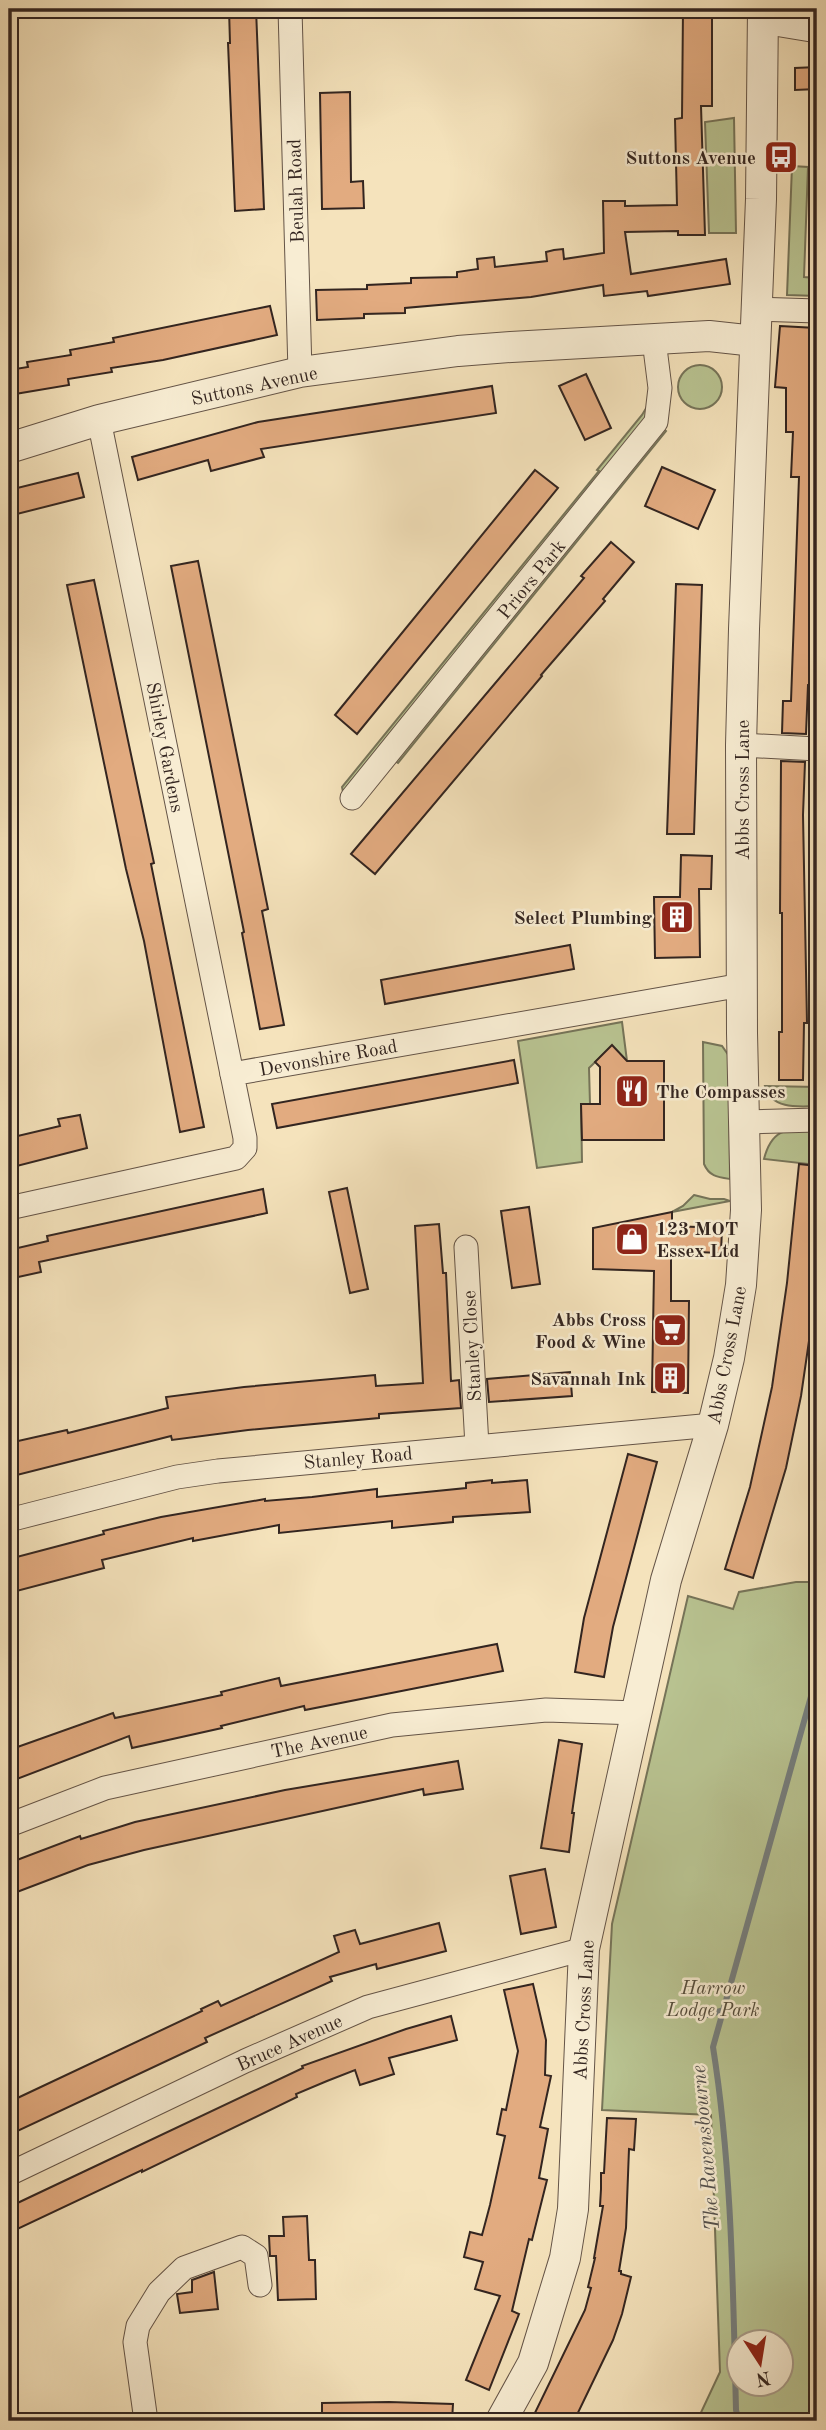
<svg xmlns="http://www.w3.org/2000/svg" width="826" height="2430" font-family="'Old Standard TT',serif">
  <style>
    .green { fill: #b9c492; stroke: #767459; stroke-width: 2; fill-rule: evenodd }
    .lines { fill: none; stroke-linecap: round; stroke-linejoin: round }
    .stream { stroke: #767f7e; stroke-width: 6 }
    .building { fill: #e2ab80; stroke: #332520; stroke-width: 2 }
    .minor-casing { stroke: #645447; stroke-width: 25 }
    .tertiary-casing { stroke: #645447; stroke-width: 32 }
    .minor { stroke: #f8edd3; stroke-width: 23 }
    .tertiary { stroke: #f8edd3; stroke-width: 30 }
    .labels { text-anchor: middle; stroke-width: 5; stroke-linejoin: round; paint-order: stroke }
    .poi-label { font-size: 19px; font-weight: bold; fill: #332520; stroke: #f8edd3; text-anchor: end }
    .street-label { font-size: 19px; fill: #332520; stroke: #f8edd3 }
    .park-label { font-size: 19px; font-style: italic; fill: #544d3c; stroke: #f8edd3 }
    .water-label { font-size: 21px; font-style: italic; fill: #55524f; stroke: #f8edd3 }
  </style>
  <rect width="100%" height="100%" fill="#f5e3bc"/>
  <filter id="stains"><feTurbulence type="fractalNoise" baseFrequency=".00286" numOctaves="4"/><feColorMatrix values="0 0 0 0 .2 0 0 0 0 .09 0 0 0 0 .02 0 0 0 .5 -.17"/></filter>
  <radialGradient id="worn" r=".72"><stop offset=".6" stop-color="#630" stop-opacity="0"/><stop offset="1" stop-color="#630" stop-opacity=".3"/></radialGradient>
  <g class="green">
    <path d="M734,118L736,233H709L705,122Z"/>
    <path d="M792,166L808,167L804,277L817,278V296L787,295Z"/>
    <circle cx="700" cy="387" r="22"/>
    <path d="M648,405L650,413L343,792L342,787L599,471L597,470L642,415Z"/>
    <path d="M663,428L666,431L398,763L395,761Z"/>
    <path d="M622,1022L627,1061L612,1046L589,1068L590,1104H581L582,1162L537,1168L518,1041Z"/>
    <path d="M703,1042L722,1046L729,1056L730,1179C717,1177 709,1176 704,1164Z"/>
    <path d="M765,1086L817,1087V1106C797,1107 771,1109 765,1086Z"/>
    <path d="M817,1127V1165L764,1159C772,1127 789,1129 817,1127Z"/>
    <path d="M694,1195L710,1199H724L730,1201L672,1212L683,1206Z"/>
    <path d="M796,1582H817V2421H697L720,2372L711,2115L602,2110L612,1924L688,1596L733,1609L739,1592ZM738,2342H780V2384H738Z"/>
  </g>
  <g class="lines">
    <g class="stream">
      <path d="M707,2015L724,2010"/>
      <path d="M739,2421L736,2410C733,2289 732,2167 713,2047L817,1675"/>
    </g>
  </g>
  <g class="building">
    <path d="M229,9H256L264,209L235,211L228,43H230Z"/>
    <path d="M683,9H712V106H701L705,235H678V231L625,232L631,274L726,259L730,284L648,296L647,291L604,296L603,285L531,297L405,308V313L364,314V318L317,320L316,290L367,289V285L411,283V278L457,277V272L478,269L477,259L486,258L494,257L495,267L547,261L546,252L554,250L563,249L564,259L604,253L603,201H625V206L677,205L675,119L682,118Z"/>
    <path d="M817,67V89L795,90V68Z"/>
    <path d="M350,92L351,182L363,181L364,208L322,209L320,93Z"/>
    <path d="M270,306L277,335L163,360L111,368L112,372L68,379L69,385L9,395V370L28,367L27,362L71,355L70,350L114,342L113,338Z"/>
    <path d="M780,326L816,328L810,410H817L815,499H817V686L808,685L806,734L782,733L783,701H791L799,477H791L793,432H786V388L775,387Z"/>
    <path d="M586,374L611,428L585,440L559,386Z"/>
    <path d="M492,386L496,413L261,449L264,457L211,471L208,460L138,480L132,457L258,422Z"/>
    <path d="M662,467L715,490L698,529L645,506Z"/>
    <path d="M535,470L558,488L357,734L335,715Z"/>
    <path d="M78,473L84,497L9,516V490Z"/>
    <path d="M611,542L634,562L603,599L605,601L541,675L542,676L375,874L351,854L584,578L581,576Z"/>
    <path d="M198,561L268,909L262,911L284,1025L260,1029L242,933L244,932L171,566Z"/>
    <path d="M94,580L154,863L151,864L204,1127L180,1132L144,941L126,869L67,585Z"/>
    <path d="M676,584L702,585L694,834H667Z"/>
    <path d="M781,761L805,762L803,815L807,1023H804L803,1080H779V1032H782V913H780Z"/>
    <path d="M681,855L712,856L711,889H699L700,957L655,958L654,897H680Z"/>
    <path d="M570,945L574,969L385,1004L381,980Z"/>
    <path d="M612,1045L627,1061H664V1140H582L581,1104H600V1067L595,1062Z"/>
    <path d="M514,1060L518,1083L277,1128L272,1104Z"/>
    <path d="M80,1115L87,1148L9,1168V1138L60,1126L58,1119Z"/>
    <path d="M799,1164L817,1166V1286L801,1396L786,1468L753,1578L725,1569L750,1487L772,1387L787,1283Z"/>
    <path d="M347,1188L368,1289L350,1293L329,1192Z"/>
    <path d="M263,1189L267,1213L39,1262L41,1272L9,1279V1250L48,1241L47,1236Z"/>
    <path d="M529,1207L540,1284L512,1288L501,1211Z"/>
    <path d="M672,1212V1226L722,1228L721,1253L671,1251V1301H689L688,1393L652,1392L654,1271L593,1269V1228Z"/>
    <path d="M439,1224L443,1273H446L451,1381L459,1380L461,1408L379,1414V1418L248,1430L172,1440L171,1436L9,1477V1443L67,1430L68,1433L168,1408L166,1397L244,1387L375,1375L376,1386L423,1383L415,1226Z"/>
    <path d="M570,1372L572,1396L489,1402L487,1379Z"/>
    <path d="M628,1454L657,1462L613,1627L604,1677L575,1672L584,1618Z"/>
    <path d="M492,1480V1483L527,1480L530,1512L453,1517V1522L392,1528V1521L279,1533V1525L193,1541V1538L102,1560L104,1568L9,1593V1559L104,1534L103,1531L161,1517L265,1499V1501L312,1497L377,1489V1497L466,1488V1483Z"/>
    <path d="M497,1644L503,1671L305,1710L304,1706L221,1726L222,1728L132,1748L129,1736L9,1782V1750L113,1713L115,1718L222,1695L221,1692L279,1678L281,1686Z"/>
    <path d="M559,1740L582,1744L572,1813H574L569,1852L541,1848Z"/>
    <path d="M458,1761L463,1789L424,1795L423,1789L144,1850L88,1865L9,1895V1863L80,1836L81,1839L135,1822L285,1790Z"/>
    <path d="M545,1869L556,1927L521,1934L510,1876Z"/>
    <path d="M439,1923L446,1951L377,1969L376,1964L330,1977L332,1981L205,2038L207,2042L9,2135V2102L202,2011L201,2009L218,2001L221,2006L339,1952L334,1936L355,1930L360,1944Z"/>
    <path d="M533,1984L546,2040L545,2075L551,2076L540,2127L548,2129L539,2178L547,2180L532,2240L529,2239L512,2311L519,2314L489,2390L466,2380L500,2296L475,2289L483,2262L464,2257L470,2232L482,2235L490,2205L505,2136L497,2134L502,2109L506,2110L518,2051L504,1990Z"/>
    <path d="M451,2016L457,2040L389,2058L394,2074L360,2085L355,2070L327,2081L296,2094L297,2097L142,2172V2170L9,2233V2207L303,2068L302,2066L406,2029Z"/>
    <path d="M607,2118L636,2119L634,2150L629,2149L626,2228L619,2271H621V2274L631,2277L622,2314L613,2340L574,2421H531L585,2310L591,2288L588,2287L595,2258H594L603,2206H600L601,2189V2173H604Z"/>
    <path d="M307,2216L309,2260H315L316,2299L278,2300L276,2256H270L269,2236H284L283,2217Z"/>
    <path d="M214,2272L218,2309L180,2313L177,2294L192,2292V2280Z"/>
    <path d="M389,2402L453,2404L452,2421H322V2403Z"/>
  </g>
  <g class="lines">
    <g class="minor-casing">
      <g id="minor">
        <path d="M290,9L300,372"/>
        <path d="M763,22L817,31"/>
        <path d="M757,309L817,311"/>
        <path d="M99,420L232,1074"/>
        <path d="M741,745L817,749"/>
        <path d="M352,798L656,422L660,388L654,340"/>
        <path d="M744,1122L817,1120"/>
        <path d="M9,1208L236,1158L245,1148V1138L232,1074L742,985"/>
        <path d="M466,1247L477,1446"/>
        <path d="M9,1520L177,1477L218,1471L713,1425"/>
        <path d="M9,1825L105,1788L392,1725L546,1710L638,1713"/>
        <path d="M9,2174L245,2061L368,2007L584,1949"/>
        <path d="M146,2421L135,2342L138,2326L159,2292L184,2268L242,2247L256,2256L260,2285"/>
      </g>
    </g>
    <g class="tertiary-casing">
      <g id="tertiary">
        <path d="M9,448L99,420L300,372L458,351L511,347L709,336L755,341"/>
        <path d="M501,2421L533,2363L565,2258L573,2209L584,1949L666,1580L713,1425L729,1358L741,1285L746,1210L742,1033L741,745L744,629L761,199L763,9"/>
      </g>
    </g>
    <use href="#minor" class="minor"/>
    <use href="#tertiary" class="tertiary"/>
  </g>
  <defs>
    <g id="bus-square" transform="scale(1.75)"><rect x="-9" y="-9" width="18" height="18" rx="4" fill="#8f2418" stroke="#f8edd3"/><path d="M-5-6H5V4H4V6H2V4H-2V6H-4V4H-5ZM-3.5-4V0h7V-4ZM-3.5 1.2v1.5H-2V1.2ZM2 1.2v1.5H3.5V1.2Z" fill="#fff"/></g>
    <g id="building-square" transform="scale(1.75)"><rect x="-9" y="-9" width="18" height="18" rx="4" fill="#8f2418" stroke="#f8edd3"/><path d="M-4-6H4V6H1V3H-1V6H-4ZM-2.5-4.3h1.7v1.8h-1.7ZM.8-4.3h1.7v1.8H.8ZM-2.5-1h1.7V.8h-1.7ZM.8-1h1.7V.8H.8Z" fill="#fff"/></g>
    <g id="restaurant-square" transform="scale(1.75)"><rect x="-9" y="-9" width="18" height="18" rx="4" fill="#8f2418" stroke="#f8edd3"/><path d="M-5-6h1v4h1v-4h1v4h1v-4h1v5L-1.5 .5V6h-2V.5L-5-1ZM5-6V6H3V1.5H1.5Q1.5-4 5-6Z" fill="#fff"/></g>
    <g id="shop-square" transform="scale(1.75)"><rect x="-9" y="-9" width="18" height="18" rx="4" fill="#8f2418" stroke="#f8edd3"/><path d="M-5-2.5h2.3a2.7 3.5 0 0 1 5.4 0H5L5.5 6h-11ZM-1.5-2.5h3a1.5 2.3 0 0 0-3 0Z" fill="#fff"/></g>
    <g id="supermarket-square" transform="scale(1.75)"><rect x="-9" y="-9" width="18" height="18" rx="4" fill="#8f2418" stroke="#f8edd3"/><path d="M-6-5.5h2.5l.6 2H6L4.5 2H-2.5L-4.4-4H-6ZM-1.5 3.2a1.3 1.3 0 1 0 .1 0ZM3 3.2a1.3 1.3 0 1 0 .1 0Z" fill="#fff"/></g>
  </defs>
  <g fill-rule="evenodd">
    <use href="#bus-square" x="781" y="157"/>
    <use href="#building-square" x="677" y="917"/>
    <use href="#restaurant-square" x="632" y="1091"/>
    <use href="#shop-square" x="632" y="1239"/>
    <use href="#supermarket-square" x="670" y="1330"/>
    <use href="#building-square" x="670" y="1378"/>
  </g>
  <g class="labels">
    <g class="poi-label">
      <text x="756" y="164">Suttons Avenue</text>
      <text x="652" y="924">Select Plumbing</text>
      <text x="656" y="1098" text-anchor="start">The Compasses</text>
      <text x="656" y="1235" text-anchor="start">123 MOT<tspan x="656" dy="22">Essex Ltd</tspan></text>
      <text x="646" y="1326">Abbs Cross<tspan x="646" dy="22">Food &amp; Wine</tspan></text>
      <text x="646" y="1385">Savannah Ink</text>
    </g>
    <g class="street-label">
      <text transform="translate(295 191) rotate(-92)" y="7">Beulah Road</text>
      <text transform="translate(254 385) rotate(-12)" y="7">Suttons Avenue</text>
      <text transform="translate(531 579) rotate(-51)" y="7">Priors Park</text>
      <text transform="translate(166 747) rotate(79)" y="7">Shirley Gardens</text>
      <text transform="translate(742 790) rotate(-90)" y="7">Abbs Cross Lane</text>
      <text transform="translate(328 1057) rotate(-10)" y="7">Devonshire Road</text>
      <text transform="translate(471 1346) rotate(-93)" y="7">Stanley Close</text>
      <text transform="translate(726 1355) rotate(-79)" y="7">Abbs Cross Lane</text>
      <text transform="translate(358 1457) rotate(-5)" y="7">Stanley Road</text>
      <text transform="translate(319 1741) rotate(-12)" y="7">The Avenue</text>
      <text transform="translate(583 2010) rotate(-87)" y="7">Abbs Cross Lane</text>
      <text transform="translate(289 2042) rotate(-24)" y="7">Bruce Avenue</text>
    </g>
    <g class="park-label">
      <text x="713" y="1994">Harrow<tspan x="713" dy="22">Lodge Park</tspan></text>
    </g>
    <g class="water-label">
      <text transform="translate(705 2148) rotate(-95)" y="7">The Ravensbourne</text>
    </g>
  </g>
  <rect width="826" height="2430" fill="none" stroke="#f5e3bc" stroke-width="35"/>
  <rect x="10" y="10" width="805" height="2409" fill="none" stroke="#332520" stroke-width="3.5"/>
  <rect x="18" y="18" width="791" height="2395" fill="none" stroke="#332520" stroke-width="2"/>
  <g transform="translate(760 2363) rotate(168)"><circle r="33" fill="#f8edd3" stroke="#a99d8b" stroke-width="2"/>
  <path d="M0-5L12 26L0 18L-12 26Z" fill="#8f2418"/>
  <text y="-10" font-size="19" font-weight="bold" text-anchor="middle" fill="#332520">N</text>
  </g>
  <rect width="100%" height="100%" filter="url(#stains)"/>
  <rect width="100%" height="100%" fill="url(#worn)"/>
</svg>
